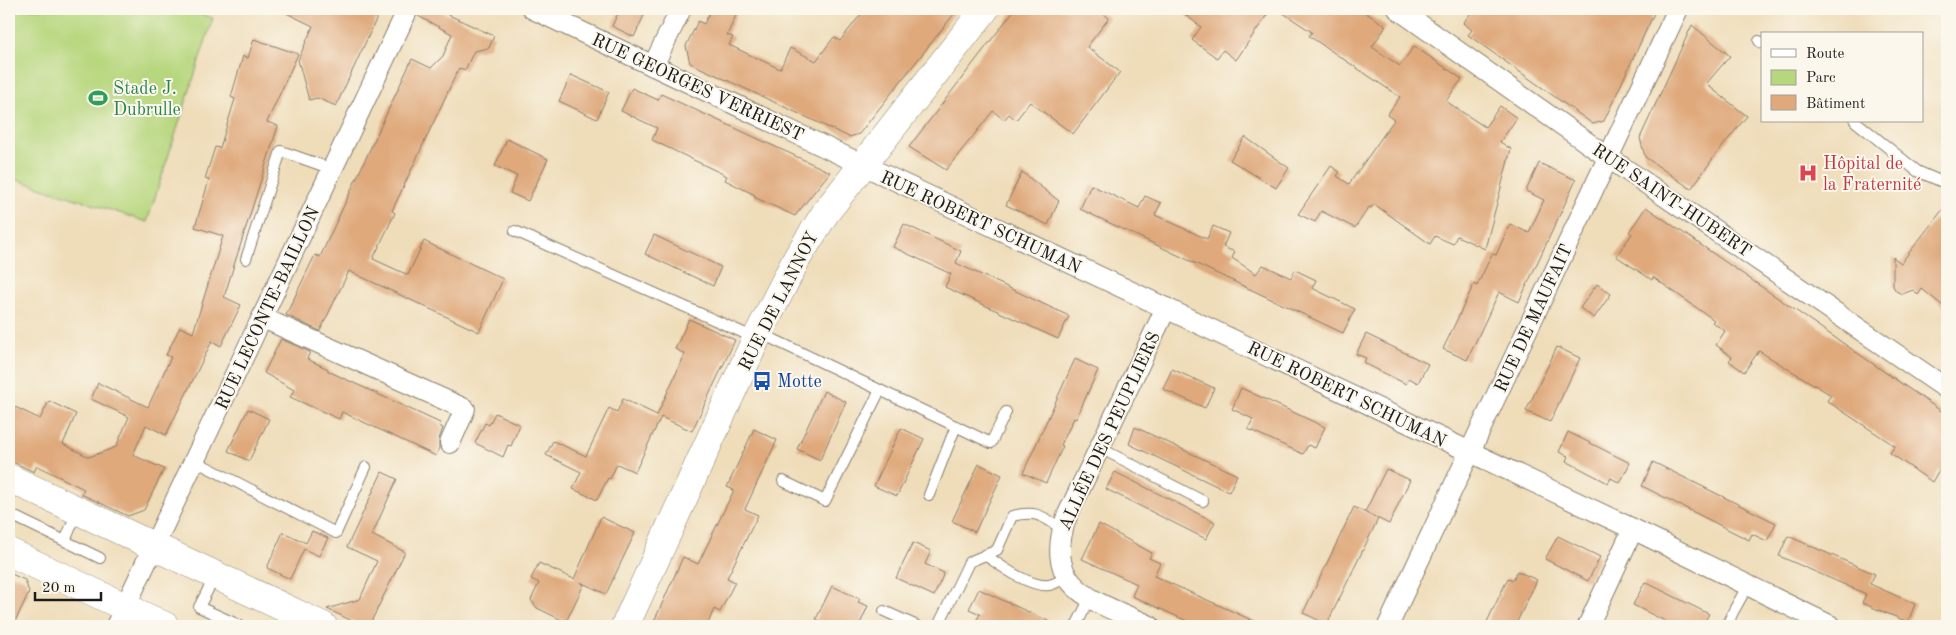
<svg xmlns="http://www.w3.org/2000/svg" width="1956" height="635" font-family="'Old Standard TT',serif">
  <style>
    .green { fill: #b7d77e; stroke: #6a7a4d }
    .building { fill: #dfa97c }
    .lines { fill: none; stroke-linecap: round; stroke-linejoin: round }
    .lane-casing { stroke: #867c6b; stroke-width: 12 }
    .street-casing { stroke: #867c6b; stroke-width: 22 }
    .secondary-casing { stroke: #867c6b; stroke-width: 29 }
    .primary-casing { stroke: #867c6b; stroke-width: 29 }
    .lane { stroke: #fff; stroke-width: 10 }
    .street { stroke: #fff; stroke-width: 20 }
    .secondary { stroke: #fff; stroke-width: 28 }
    .primary { stroke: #fff; stroke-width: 28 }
    .labels { text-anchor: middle; stroke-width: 4; stroke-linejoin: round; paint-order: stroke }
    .street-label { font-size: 18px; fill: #1c1c1c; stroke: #fbf7ec }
    .leisure-label { font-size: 18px; fill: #27864d; stroke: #fbf7ec; text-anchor: start }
    .health-label { font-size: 18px; fill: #be3a42; stroke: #fbf7ec; text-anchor: start }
    .transit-label { font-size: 18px; fill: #164399; stroke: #fbf7ec; text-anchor: start }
  </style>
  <rect width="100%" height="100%" fill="#fbf7ec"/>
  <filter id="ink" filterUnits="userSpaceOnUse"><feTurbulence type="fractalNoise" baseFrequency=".02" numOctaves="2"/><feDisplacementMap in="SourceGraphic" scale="10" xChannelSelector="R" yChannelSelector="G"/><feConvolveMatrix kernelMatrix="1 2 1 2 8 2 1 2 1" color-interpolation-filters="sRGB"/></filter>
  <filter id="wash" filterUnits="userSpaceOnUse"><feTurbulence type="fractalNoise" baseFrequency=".0096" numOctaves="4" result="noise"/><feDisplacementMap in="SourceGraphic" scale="20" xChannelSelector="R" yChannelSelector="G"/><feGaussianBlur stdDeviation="1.12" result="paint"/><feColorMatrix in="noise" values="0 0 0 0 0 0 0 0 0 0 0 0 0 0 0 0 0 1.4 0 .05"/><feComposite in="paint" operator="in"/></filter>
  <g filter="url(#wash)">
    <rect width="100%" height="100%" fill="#efddba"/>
    <path class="green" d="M9,9H183L213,18L147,222L9,177Z"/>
    <g id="blocks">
      <g class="building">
        <path d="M278,9H381L336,106L317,98L309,100L298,60L313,26Z"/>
        <path d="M422,9H436L494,36L489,48L474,51L465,70L459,68L392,211L395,213L373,259L408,275L424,241L503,279L479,332L349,271L320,331L286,315L315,255L320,257L412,59L431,68L443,56L452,34L418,16Z"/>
        <path d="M620,9H647L634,37L612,26Z"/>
        <path d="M711,9H739L727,35L733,37L729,45L780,69L790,48L816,61L834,37L840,41L865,9H871L878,14L882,9H958L859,134L849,137L690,63L686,46L698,21L704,24Z"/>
        <path d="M1015,9H1097L1109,18L1087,47L1120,72L1073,134L1030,102L1016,120L1009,114L1004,120L993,111L946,170L909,147Z"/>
        <path d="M1178,9H1271L1236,60L1223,50L1217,58L1192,40L1201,27Z"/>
        <path d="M1277,9H1360L1386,26L1372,47L1400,66L1414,46L1462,79L1446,101L1462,112L1485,127L1500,106L1517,118L1500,142L1511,149L1485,249L1457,236L1453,244L1435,236L1430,244L1374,204L1371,208L1369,207L1355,228L1321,211L1315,222L1298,214L1331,166L1340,172L1337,176L1349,184L1394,120L1387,115L1400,97L1309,36L1312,32Z"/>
        <path d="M1474,9H1656L1604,121L1593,124L1468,35L1472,30L1463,23Z"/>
        <path d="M1692,25L1730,56L1706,84L1747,116L1714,157L1691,189L1645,157L1640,138Z"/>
        <path d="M254,39L298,54L267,122L278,126L224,297L241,305L221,346L212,341L166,435L146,425L133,455L164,469L144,510L128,516L81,494L84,489L37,466L34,472L9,460V404L40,419L49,401L76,414L63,444L89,457L116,447L129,417L91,399L98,383L148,407L171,357L166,355L180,327L193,333L223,236L195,227L209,180L205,179L215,147L220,148L235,99L231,97L243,56L248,58Z"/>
        <path d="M571,75L609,92L597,119L559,101Z"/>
        <path d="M632,88L658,100L661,94L830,172L795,216L754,197L755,195L725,180L727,176L652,140L657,128L621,111Z"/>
        <path d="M1245,137L1289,168L1276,188L1230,160Z"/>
        <path d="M507,139L548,159L528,201L510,193L517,176L495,166Z"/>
        <path d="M1539,163L1576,180L1519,302L1499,292L1467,360L1443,349L1474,284L1477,286L1492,254L1496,255L1510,224L1529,233L1544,200L1526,191Z"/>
        <path d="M1022,172L1059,201L1048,225L1006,205Z"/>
        <path d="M1091,185L1139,208L1145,196L1161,203L1155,215L1207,239L1213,226L1229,233L1223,247L1235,252L1232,258L1256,274L1263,265L1291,278L1295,270L1316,280L1312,288L1355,309L1343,333L1080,209Z"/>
        <path d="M1947,204V309L1922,289L1918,295L1913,290L1902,294L1896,291L1893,286V257L1901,263Z"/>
        <path d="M1646,207L1947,415V475L1939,470L1932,482L1890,453L1895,446L1827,401L1831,395L1759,351L1744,372L1729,361L1732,357L1716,345L1725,331L1712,322L1714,320L1653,277L1652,280L1616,256L1632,234L1629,232Z"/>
        <path d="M904,224L961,251L956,263L1069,316L1058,339L945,287L951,274L893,247Z"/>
        <path d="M654,235L721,267L713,286L645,254Z"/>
        <path d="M1597,284L1611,294L1594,318L1580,308Z"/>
        <path d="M689,319L735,340L692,431L661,417L635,472L617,464L610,479L608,478L597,500L573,489L581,472L546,455L553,441L586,456L609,408L617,412L623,399L657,415L685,354L675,349Z"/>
        <path d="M1366,334L1428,364L1418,383L1409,378L1406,384L1364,363L1366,358L1356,354Z"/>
        <path d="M281,339L310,352L307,359L328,369V371L440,423L439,426L443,428L439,439V448L436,456L342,412L339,419L290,397L294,390L264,373Z"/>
        <path d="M1557,347L1580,358L1550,422L1526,411Z"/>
        <path d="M1075,359L1098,370L1076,419L1074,418L1061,445L1063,446L1046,483L1023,473Z"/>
        <path d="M1172,369L1214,388L1205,408L1163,389Z"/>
        <path d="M1241,388L1325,427L1315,448L1308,445L1303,454L1248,429L1253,419L1232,409Z"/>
        <path d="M824,391L846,402L820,460L797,449Z"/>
        <path d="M248,409L269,419L249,461L228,451Z"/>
        <path d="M495,413L520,425L511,446L508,445L503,457L475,443L485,423L489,425Z"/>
        <path d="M1135,427L1237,475L1229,492L1129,444Z"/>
        <path d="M901,428L924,439L897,496L874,486Z"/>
        <path d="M754,429L777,440L745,509L758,515L727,578L735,582L720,612L714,609L707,626H652L683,557L698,564L734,490L727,487Z"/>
        <path d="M1568,432L1630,463L1620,483L1611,478L1608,483L1566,461L1568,456L1559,452Z"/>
        <path d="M1653,462L1776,523L1767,541L1752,534L1749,540L1642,486Z"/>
        <path d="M979,464L1002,475L975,532L952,521Z"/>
        <path d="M1386,469L1410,480L1389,524L1365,512Z"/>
        <path d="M382,472L397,479L372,535L405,552L369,626H363L327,609L360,599L377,561L347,547Z"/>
        <path d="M1115,472L1215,522L1206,539L1106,489Z"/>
        <path d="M1354,507L1378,519L1327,624L1303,613Z"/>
        <path d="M601,517L635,533L606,594L580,582L584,584L566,622L537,608L531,600L539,583L531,579L539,563L574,579Z"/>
        <path d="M1099,524L1152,553L1149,558L1160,563L1154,576L1265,626H1198L1132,596L1137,584L1082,559Z"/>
        <path d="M312,531L328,538L319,556L304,549L290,579L267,568L283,532L306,543Z"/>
        <path d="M1558,536L1600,557L1588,581L1545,559Z"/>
        <path d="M1788,536L1875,574L1870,584L1915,604L1908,622L1862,603L1866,594L1779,556Z"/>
        <path d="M913,543L931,551L925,564L944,573L934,596L896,578Z"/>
        <path d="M1517,571L1537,580L1515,626H1485L1508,578L1513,580Z"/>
        <path d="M9,573L25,580L29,592L13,626H9Z"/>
        <path d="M1645,582L1709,614L1702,626H1675L1633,605Z"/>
        <path d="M832,586L860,599L858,602L868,606L859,626H831L816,619Z"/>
        <path d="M979,589L1000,599L1059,626H973L980,614L969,609Z"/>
      </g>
    </g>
  </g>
  <g filter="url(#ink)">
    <use href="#blocks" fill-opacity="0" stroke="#867c6b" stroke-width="1"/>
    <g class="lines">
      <g class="lane-casing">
        <g id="lane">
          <path d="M1759,41L1762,43"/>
          <path d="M1855,121L1917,171L1947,184"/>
          <path d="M515,231L755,338"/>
          <path d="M246,259L281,151L332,169"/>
          <path d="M760,333L991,443L1006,412"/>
          <path d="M1100,448L1203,501"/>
          <path d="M195,461L336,533L366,467"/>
          <path d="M783,481L825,501L880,390"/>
          <path d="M929,495L956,426"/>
          <path d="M9,514L65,541L77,512"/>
          <path d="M65,541L100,558"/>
          <path d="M985,555C1000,565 1030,588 1049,585C1055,584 1061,580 1067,577"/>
          <path d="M215,576L199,607L241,626"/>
          <path d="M884,611L917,626"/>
          <path d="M938,626L969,562L997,550L1012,516C1037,510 1042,516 1062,529"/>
          <path d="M1076,626L1090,598"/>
          <path d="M1727,626L1733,612L1748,585"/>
        </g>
      </g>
      <g class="street-casing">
        <g id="street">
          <path d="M533,9L1633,529L1831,626"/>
          <path d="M1398,9L1609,158L1947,389"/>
          <path d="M653,66L681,9"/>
          <path d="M263,318L465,409L450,443"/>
          <path d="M116,626L408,9"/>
          <path d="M1150,626C1096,601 1040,590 1067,516L1166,308"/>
          <path d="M1388,626L1678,9"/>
          <path d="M1588,626L1633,529"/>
        </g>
      </g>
      <g class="secondary-casing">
        <path id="secondary" d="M625,626L756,339L797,258L826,212L985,9"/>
      </g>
      <g class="primary-casing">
        <g id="primary">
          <path d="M9,478L323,626"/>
          <path d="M9,552L165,626"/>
        </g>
      </g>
      <use href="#lane" class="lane"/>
      <use href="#street" class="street"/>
      <use href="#secondary" class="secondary"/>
      <use href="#primary" class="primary"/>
    </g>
  </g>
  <defs>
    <g id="stadium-bare" transform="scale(1.5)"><path d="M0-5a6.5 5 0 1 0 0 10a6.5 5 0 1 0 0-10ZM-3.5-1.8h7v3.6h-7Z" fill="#2e9e5b" stroke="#fbf7ec" stroke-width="2.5" paint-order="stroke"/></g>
    <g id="hospital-bare" transform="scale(1.5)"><path d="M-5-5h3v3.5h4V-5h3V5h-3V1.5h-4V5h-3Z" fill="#e0444e" stroke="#fbf7ec" stroke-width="2.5" paint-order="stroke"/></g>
    <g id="bus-bare" transform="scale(1.5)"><path d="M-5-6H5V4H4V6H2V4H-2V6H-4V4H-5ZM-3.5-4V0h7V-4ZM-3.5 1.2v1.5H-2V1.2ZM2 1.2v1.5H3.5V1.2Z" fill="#1a4fb4" stroke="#fbf7ec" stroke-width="2.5" paint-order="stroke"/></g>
  </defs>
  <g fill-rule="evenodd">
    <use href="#stadium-bare" x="98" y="98"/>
    <use href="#hospital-bare" x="1808" y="173"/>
    <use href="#bus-bare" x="762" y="381"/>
  </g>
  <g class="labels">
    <g class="street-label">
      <text transform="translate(698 87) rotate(25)" y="6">RUE GEORGES VERRIEST</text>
      <text transform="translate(1672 200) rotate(34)" y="6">RUE SAINT-HUBERT</text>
      <text transform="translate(981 222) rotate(25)" y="6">RUE ROBERT SCHUMAN</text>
      <text transform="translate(778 301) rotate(-63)" y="6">RUE DE LANNOY</text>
      <text transform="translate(267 308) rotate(-65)" y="6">RUE LECONTE-BAILLON</text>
      <text transform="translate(1533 318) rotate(-65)" y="6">RUE DE MAUFAIT</text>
      <text transform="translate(1347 394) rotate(26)" y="6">RUE ROBERT SCHUMAN</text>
      <text transform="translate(1109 431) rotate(-65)" y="6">ALLÉE DES PEUPLIERS</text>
    </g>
    <g class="leisure-label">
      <text x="113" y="94">Stade J.<tspan x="113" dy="21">Dubrulle</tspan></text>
    </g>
    <g class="health-label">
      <text x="1823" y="169">Hôpital de<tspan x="1823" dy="21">la Fraternité</tspan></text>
    </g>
    <g class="transit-label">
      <text x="777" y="387">Motte</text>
    </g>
  </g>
  <rect width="1956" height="635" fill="none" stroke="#fbf7ec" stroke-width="30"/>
  <rect x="1761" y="32" width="162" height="90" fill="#fbf7ec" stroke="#a29f99"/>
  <rect x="1771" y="49" width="25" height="8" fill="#ffffff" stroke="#a29f99"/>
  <text x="1806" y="58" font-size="15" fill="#1c1c1c">Route</text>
  <rect x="1771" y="70" width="25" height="15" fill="#b7d77e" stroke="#a29f99"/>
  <text x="1806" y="82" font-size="15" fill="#1c1c1c">Parc</text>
  <rect x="1771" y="95" width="25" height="15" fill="#dfa97c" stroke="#a29f99"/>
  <text x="1806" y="108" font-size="15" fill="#1c1c1c">Bâtiment</text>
  <path d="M35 592v8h66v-8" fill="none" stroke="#1c1c1c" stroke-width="2.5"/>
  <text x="42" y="592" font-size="15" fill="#1c1c1c" stroke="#fbf7ec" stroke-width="4" paint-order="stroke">20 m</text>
</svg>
